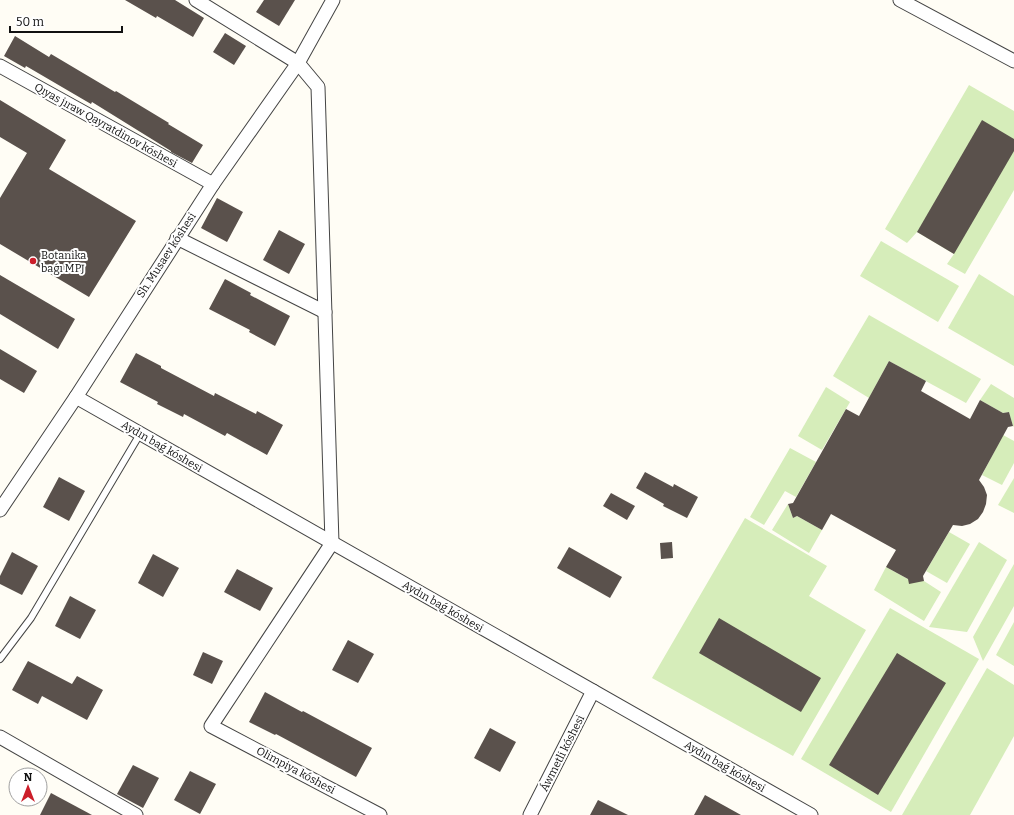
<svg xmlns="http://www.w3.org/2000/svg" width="1014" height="815" font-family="Bitter,serif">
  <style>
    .green { fill: #d6edba }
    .building { fill: #5a514c }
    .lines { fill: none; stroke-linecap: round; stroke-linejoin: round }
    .lane-casing { stroke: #444; stroke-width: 8 }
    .street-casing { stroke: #444; stroke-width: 15 }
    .lane { stroke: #fff; stroke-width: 6 }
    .street { stroke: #fff; stroke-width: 13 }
    .poi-dot { fill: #cc1e2a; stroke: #fff; stroke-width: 1.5 }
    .labels { text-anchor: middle; stroke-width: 4; stroke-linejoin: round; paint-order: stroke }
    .street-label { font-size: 11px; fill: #111; stroke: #fff }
    .poi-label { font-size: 11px; fill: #111; stroke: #fff; text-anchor: start }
  </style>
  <rect width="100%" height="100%" fill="#fffdf5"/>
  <g class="green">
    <path d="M969,85L1014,111V190L965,274L947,264L954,254L917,232L907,243L885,229Z"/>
    <path d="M881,241L959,286L938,322L860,276Z"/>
    <path d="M979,274L1014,296V366L948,328Z"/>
    <path d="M869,315L981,379L966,403L889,361L869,398L833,376Z"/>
    <path d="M991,384L1014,398V427L1013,426L1009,412L1003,413L980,400Z"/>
    <path d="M826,387L850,402L822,450L798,436Z"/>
    <path d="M1003,435L1014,441V463L1002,485L982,475Z"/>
    <path d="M790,448L816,462L796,497L785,491L764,525L750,517Z"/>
    <path d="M1014,478V513L998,505Z"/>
    <path d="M788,504L793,518L797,516L822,530L809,553L772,530Z"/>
    <path d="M745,518L827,566L809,596L866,630L793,756L652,678Z"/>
    <path d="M949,532L970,544L947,583L926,571Z"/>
    <path d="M979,542L1007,560L967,632L929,627Z"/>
    <path d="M1014,564V606L983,661L973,637Z"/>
    <path d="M886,567L908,579L924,581L941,592L924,621L874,590Z"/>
    <path d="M890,608L979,659L891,812L801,759Z"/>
    <path d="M1014,622V666L996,655Z"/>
    <path d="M987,668L1014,685V736L970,815H902Z"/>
  </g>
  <g class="building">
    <path d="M125,0H175L204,18L193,37L157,16L156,18Z"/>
    <path d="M264,0H295L279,26L256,12Z"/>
    <path d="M225,33L246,46L234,65L213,52Z"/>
    <path d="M15,36L49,57L51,54L115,92L116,91L169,123L168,124L203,145L192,163L171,152V151L92,102L91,104L26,66L25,68L4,56Z"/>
    <path d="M0,100L66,140L49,169L136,221L89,297L0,244V198L27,153L0,137Z"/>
    <path d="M982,120L1014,139V151L954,254L917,232Z"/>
    <path d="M217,198L243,212L227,242L201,228Z"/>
    <path d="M279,230L305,244L289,274L263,260Z"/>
    <path d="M0,275L75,319L58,349L0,314Z"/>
    <path d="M225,279L251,293L250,295L290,316L275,346L249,332L250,330L209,309Z"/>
    <path d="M0,349L37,371L24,393L0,379Z"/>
    <path d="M136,353L161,366V368L214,396L215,393L256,414L257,411L283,425L267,455L227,433L225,436L184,414L183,417L157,404L158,402L120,382Z"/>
    <path d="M889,361L926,381L921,391L970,419L980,400L1003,413L1009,412L1013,426L1008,427L979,480L984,487L987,495L986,504L983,512L978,519L970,524L962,526L953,525L923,576L924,581L909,584L908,579L886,567L896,550L831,514L822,530L797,516L793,518L788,504L793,503L846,409L859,416Z"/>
    <path d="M645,472L673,487L674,484L698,497L687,518L663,506L664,504L636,488Z"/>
    <path d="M59,477L85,491L69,521L43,507Z"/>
    <path d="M611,493L635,506L627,520L603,506Z"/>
    <path d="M672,542L673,558L661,559L660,543Z"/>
    <path d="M569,547L622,577L610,598L557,568Z"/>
    <path d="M12,552L38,566L22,595L0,584V576Z"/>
    <path d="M153,554L179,568L163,597L138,583Z"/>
    <path d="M237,569L273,588L260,611L224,592Z"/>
    <path d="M70,596L96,610L80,639L55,626Z"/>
    <path d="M719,618L821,678L801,712L699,653Z"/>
    <path d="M348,640L374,654L358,683L332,670Z"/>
    <path d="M203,652L223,661L212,684L193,675Z"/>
    <path d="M897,653L946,683L878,795L829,765Z"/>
    <path d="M28,661L72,684L77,676L103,690L87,720L42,696L38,704L12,690Z"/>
    <path d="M265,692L302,712L303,711L372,748L356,777L276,734L275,735L249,722Z"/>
    <path d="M490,728L516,742L500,772L474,758Z"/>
    <path d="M133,765L159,778L143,808L117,794Z"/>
    <path d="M190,771L216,784L200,814L174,800Z"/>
    <path d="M51,793L92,815H40Z"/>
    <path d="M705,795L741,815H694Z"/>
    <path d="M598,800L628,815H590Z"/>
  </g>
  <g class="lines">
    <g class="lane-casing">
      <path id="lane" d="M0,659L31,618L140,434"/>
    </g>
    <g class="street-casing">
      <g id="street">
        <path d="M196,0L298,63L318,87L332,543L211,726L380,815"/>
        <path d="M900,0L1014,61"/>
        <path d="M0,66L213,184"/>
        <path d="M177,238L325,312"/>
        <path d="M76,397L811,815"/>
        <path d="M0,510L76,397L213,184L298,63L333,0"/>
        <path d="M0,737L136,815"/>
        <path d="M530,815L593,691"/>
      </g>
    </g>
    <use href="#lane" class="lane"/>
    <use href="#street" class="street"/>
  </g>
  <circle class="poi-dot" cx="33" cy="261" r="4"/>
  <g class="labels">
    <g class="street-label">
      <text transform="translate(106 125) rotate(29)" y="4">Qıyas jıraw Qayratdinov kóshesi</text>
      <text transform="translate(166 255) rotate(-57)" y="4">Sh. Musaev kóshesi</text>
      <text transform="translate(162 446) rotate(30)" y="4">Aydın baǵ kóshesi</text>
      <text transform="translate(443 606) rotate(30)" y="4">Aydın baǵ kóshesi</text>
      <text transform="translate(562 753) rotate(-63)" y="4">Áwmetli kóshesi</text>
      <text transform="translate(725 766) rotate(30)" y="4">Aydın baǵ kóshesi</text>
      <text transform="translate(296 770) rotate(28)" y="4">Olimpiya kóshesi</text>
    </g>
    <g class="poi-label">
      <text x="41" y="259">Botanika<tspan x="41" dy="13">baǵı MPJ</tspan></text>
    </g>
  </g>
  <g transform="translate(28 787)"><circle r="19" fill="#ffffff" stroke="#a0a0a0"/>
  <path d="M0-3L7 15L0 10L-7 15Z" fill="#cc1e2a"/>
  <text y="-6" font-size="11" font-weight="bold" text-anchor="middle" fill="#111111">N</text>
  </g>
  <path d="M10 26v6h112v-6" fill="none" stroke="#111111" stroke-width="2"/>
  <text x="16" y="26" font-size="12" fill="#111111" stroke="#ffffff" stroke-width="3" paint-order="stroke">50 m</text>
</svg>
